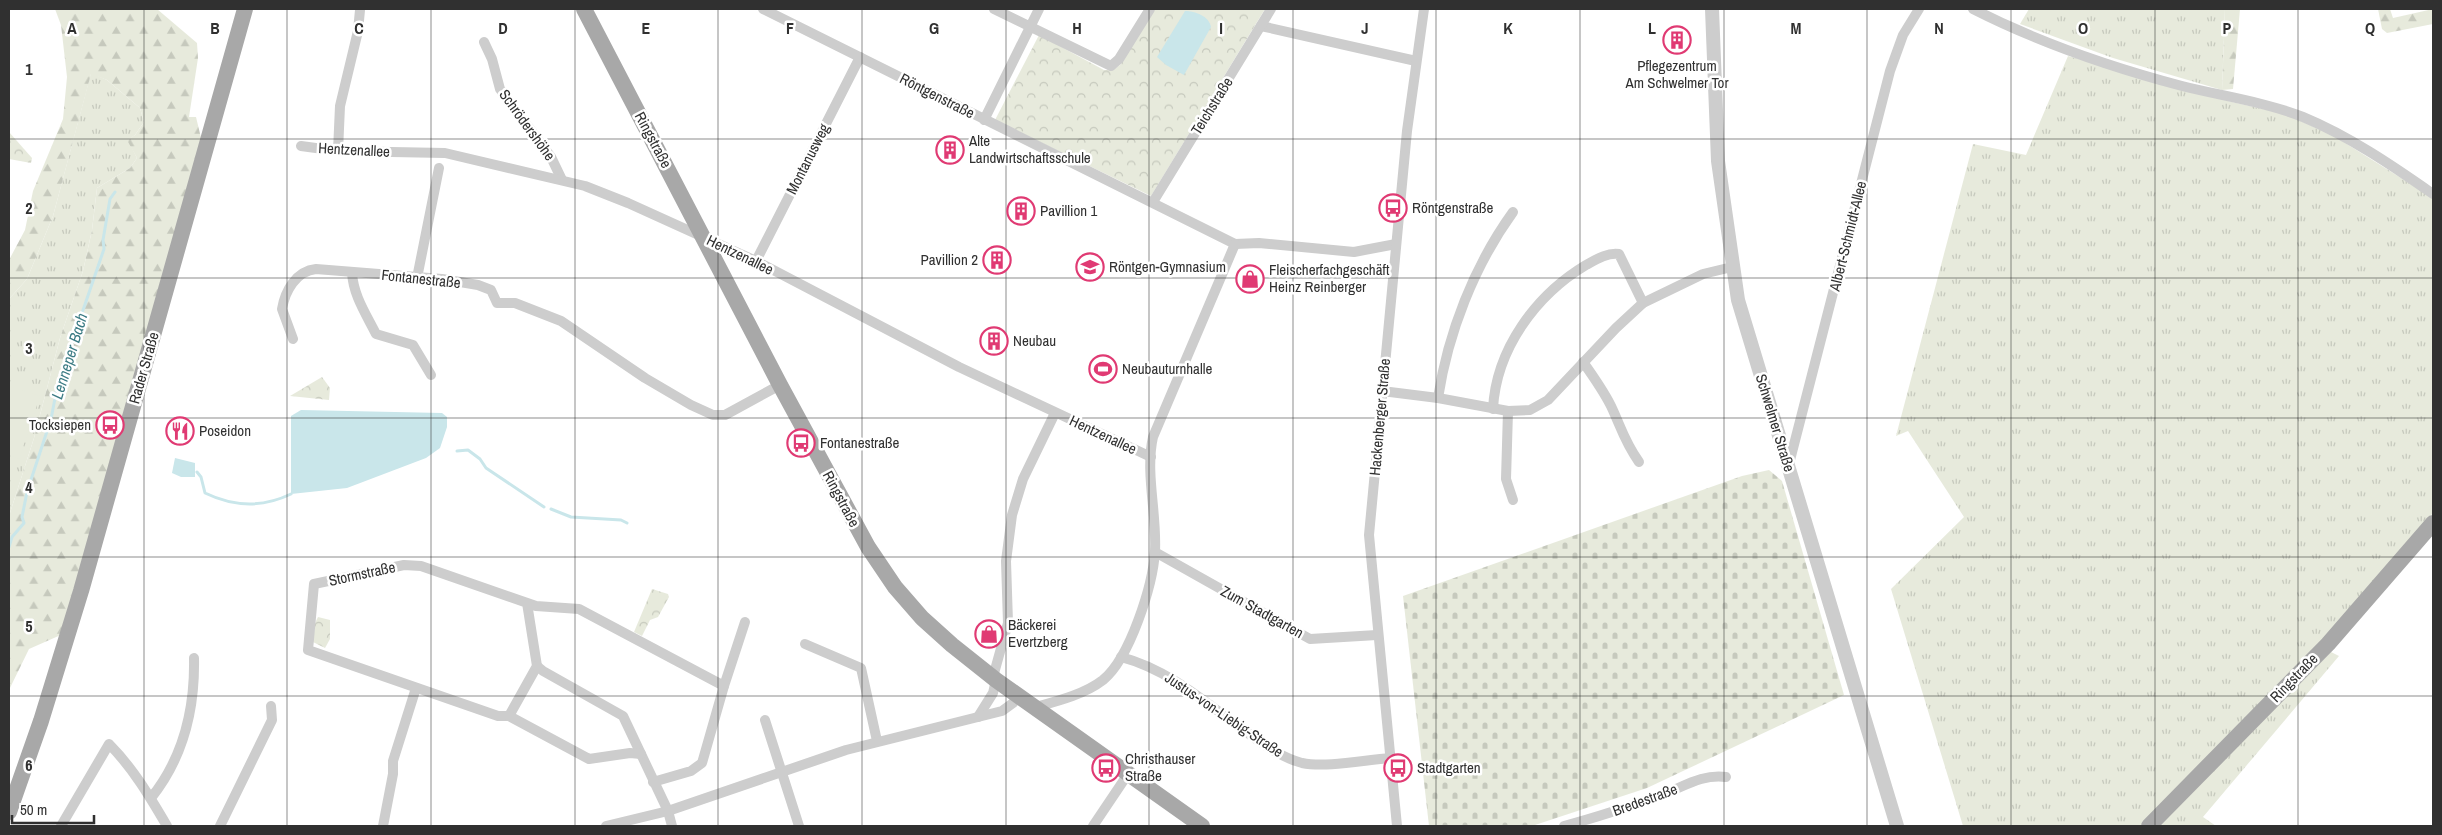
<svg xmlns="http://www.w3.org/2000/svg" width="2442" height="835" font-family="'Archivo Narrow',sans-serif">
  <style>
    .grass { fill: url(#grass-tufts) }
    .forest { fill: url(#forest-firs) }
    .cemetery { fill: url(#cemetery-stones) }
    .park { fill: url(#park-crowns) }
    .pitch { fill: #e7eadc }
    .water { fill: #c9e6ea }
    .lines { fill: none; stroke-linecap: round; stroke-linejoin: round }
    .stream { stroke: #c9e6ea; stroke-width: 3 }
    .minor { stroke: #cdcdcd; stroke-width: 10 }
    .tertiary { stroke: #cdcdcd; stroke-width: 14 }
    .primary { stroke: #a8a8a8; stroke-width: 16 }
    .grid { fill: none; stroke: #303030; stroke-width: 1; stroke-opacity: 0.55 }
    .labels { text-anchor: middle; stroke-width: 5; stroke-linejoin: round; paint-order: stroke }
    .poi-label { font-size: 15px; fill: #303030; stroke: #fff; text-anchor: start }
    .street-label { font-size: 15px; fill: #303030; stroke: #fff }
    .water-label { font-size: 16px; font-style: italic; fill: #3b7b84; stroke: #fff }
    .grid-label { font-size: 16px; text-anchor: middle; font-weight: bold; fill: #303030; stroke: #fff; stroke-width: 5; stroke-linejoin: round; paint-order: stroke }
  </style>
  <defs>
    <pattern id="grass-tufts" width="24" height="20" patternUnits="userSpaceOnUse" patternTransform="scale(1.25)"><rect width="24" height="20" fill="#e7eadc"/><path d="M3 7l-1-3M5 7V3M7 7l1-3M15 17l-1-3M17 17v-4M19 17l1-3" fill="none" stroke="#c6c9bd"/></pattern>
    <pattern id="forest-firs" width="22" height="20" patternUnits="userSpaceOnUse" patternTransform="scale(1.25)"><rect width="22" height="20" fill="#e7eadc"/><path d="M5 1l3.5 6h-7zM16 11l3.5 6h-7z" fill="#c6c9bd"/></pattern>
    <pattern id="cemetery-stones" width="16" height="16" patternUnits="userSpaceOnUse" patternTransform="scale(1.25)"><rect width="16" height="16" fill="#e7eadc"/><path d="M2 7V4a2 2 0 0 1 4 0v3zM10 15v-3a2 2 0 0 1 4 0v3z" fill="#c6c9bd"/></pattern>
    <pattern id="park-crowns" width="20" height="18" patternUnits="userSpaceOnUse" patternTransform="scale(1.25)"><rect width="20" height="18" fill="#e7eadc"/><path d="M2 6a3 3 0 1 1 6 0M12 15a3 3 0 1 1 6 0" fill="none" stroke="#c6c9bd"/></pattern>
  </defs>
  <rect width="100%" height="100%" fill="#fff"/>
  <g class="grass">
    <path d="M2029,9H2225L2222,90L2113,58L2020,24Z"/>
    <path d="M2068,56L2232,102L2285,114L2334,136L2433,198V513L2329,634L2140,826H1963L1891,589L1964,517L1908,431L1896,436L1973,144L2026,155Z"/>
    <path d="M91,73L107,80L140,108L144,122L135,135L128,140L137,158L130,168L97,188L92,230L83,271L60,338L34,438L9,516V299L27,279L53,216Z"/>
    <path d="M2331,652L2339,656L2203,817L2216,826H2159Z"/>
  </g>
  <g class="forest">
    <path d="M55,9H157L197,43L198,58L189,117H196L202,142L63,634L29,649L9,690V516L34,438L60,338L83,271L92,230L97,188L130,168L137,158L127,140L135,135L144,122L140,108L107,80L91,74L53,216L27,279L9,299V260L25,230L33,191L63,119L67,77L61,25Z"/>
    <path d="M2225,9H2240L2233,89L2222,90Z"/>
    <path d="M2378,9H2390L2393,18L2433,9V24L2387,33L2382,29Z"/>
  </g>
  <path class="cemetery" d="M1769,470L1782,481L1844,695L1647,788L1532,826H1429L1403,596L1742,476Z"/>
  <g class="park">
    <path d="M1154,9H1265L1151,196L995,120L1039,35L1104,70H1113L1120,65Z"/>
    <path d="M9,132L32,158L31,163L9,159Z"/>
    <path d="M322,377L330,388L329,400L290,396Z"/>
    <path d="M652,589L668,594L669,597L658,617L650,620L642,636L634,632Z"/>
    <path d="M318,617L330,620V639L325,648L313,642L315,623Z"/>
  </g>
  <path class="pitch" d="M9,386L40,396L19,459L9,455Z"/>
  <g class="water">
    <path d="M1185,11C1195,11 1209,16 1211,27L1184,75L1166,65L1157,57Z"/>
    <path d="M301,410L442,413L447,417V427L440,448L426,458L347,488L291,494V416Z"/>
    <path d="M175,458L195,463V477H181L172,473Z"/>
  </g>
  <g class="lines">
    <g class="stream">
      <path d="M457,451L468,450L480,459L486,468L544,507"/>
      <path d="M197,472L201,477L205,493C234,507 262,508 291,494"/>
      <path d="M551,509L571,517L621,520L627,523"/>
      <path d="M9,547L12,537L24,523L22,517L27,492L51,419L58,383L104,249L103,240L110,199L115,192"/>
    </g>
    <g class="minor">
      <path d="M763,9L1235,244L1259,243L1354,252L1396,244"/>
      <path d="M994,9L1111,66L1119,59L1150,9"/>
      <path d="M1973,9C2040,43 2110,67 2182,86C2222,96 2265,102 2303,117C2349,136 2393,166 2433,194"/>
      <path d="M1261,26L1416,61"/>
      <path d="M484,42L492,59L500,89L551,157L562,180"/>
      <path d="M984,120L1039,9"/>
      <path d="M301,146L338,151L445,153L585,186L628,203L756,261L959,367L1151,457"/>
      <path d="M338,151L340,106L358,31L360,10"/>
      <path d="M1153,202L1271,9"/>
      <path d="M756,261L860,57"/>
      <path d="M352,272C353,295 366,314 376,334L413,345L431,375"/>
      <path d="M417,278L439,168"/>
      <path d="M293,339L282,309C285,291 296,271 316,269L442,279L478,285L491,290L497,303H515L561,321L645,378L691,405L713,415H725L780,385"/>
      <path d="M1583,362C1593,376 1603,390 1611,406C1621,427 1624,441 1639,462"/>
      <path d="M1382,391L1438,398L1508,411L1530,410L1548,400L1616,328L1643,303L1703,274L1732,267"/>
      <path d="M1438,398C1448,333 1474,266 1513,212"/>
      <path d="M1493,409C1496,349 1536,295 1586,265C1595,260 1608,252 1619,254L1643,303"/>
      <path d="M1508,411L1506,479L1513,500"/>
      <path d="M1789,464L1890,71L1903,35L1919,9"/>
      <path d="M1155,552L1310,639L1377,635"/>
      <path d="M527,603L537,666L509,716H498L308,650L314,584L404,565L421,566L536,606L579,609L724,686L702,763L691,771L653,782"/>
      <path d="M805,644L861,668L877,741"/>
      <path d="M1121,657C1167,669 1204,701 1242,729C1261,742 1279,757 1302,763C1326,768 1364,760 1390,758"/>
      <path d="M537,666L543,671L623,716L668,811L672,826"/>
      <path d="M993,677L1008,623L1006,561L1012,515L1023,479L1055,413"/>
      <path d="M724,686L745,622"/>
      <path d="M1036,707C1058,701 1085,694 1103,680C1130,658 1153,585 1155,551C1157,513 1145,473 1153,437L1235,244"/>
      <path d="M509,716L589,759L630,753L641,754"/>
      <path d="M978,717L993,693L996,680"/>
      <path d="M765,720L799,826"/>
      <path d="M151,798C184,757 195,709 194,658"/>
      <path d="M61,826L109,744C133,768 150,797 167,826"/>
      <path d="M220,826L272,720L271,706"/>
      <path d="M383,826L393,774V761L416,688"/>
      <path d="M606,826L668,811L846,750L1002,711L1013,703L1019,696"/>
      <path d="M1093,826L1128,774"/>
      <path d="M1397,826L1369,535L1407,131L1424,9"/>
      <path d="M1564,826C1598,817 1631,806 1664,794C1685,786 1702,774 1726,777"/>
    </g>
    <path class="tertiary" d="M1712,9L1718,161L1738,300L1897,826"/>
    <g class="primary">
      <path d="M584,9L780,385L868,547L895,587L922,618L952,645L996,680L1202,826"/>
      <path d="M9,812L41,721L81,591L245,9"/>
      <path d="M2149,826L2328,644L2433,523"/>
    </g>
  </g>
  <path class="grid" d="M144,9V826M287,9V826M431,9V826M575,9V826M718,9V826M862,9V826M1006,9V826M1149,9V826M1293,9V826M1436,9V826M1580,9V826M1724,9V826M1867,9V826M2011,9V826M2155,9V826M2298,9V826M9,139H2433M9,278H2433M9,418H2433M9,557H2433M9,696H2433"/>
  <defs>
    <g id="building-ring" transform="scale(1.4375)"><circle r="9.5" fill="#fff" stroke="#e03a73" stroke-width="1.5"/><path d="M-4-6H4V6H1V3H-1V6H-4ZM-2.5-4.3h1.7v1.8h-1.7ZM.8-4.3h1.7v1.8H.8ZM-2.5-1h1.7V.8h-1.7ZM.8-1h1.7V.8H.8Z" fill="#e03a73"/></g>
    <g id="bus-ring" transform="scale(1.4375)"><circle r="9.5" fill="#fff" stroke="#e03a73" stroke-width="1.5"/><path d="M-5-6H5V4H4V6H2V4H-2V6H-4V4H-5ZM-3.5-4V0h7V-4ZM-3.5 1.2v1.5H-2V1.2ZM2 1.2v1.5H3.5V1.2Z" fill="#e03a73"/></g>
    <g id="school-ring" transform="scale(1.4375)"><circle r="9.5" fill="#fff" stroke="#e03a73" stroke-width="1.5"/><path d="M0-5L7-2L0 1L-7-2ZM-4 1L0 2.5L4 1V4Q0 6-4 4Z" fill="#e03a73"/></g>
    <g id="shop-ring" transform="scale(1.4375)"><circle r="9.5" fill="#fff" stroke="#e03a73" stroke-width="1.5"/><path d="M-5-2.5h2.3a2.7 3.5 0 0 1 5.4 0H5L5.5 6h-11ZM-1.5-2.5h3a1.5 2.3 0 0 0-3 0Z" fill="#e03a73"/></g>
    <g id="stadium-ring" transform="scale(1.4375)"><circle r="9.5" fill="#fff" stroke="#e03a73" stroke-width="1.5"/><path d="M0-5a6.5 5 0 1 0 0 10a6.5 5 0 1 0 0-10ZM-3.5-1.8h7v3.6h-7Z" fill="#e03a73"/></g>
    <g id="restaurant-ring" transform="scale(1.4375)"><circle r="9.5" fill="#fff" stroke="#e03a73" stroke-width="1.5"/><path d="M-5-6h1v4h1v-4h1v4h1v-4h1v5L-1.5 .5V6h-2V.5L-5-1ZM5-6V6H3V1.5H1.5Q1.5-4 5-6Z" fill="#e03a73"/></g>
  </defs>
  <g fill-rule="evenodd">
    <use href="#building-ring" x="1677" y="40"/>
    <use href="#building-ring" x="950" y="150"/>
    <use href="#bus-ring" x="1393" y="208"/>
    <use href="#building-ring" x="1021" y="211"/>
    <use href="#building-ring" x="997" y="260"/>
    <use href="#school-ring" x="1090" y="267"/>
    <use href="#shop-ring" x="1250" y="279"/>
    <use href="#building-ring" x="994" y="341"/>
    <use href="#stadium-ring" x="1103" y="369"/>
    <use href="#bus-ring" x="110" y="425"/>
    <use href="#restaurant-ring" x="180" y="431"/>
    <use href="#bus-ring" x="801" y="443"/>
    <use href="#shop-ring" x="989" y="634"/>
    <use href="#bus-ring" x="1106" y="768"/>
    <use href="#bus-ring" x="1398" y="768"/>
  </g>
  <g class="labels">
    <g class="poi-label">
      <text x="1677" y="71" text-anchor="middle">Pflegezentrum<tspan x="1677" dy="17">Am Schwelmer Tor</tspan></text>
      <text x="969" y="146">Alte<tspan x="969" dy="17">Landwirtschaftsschule</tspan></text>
      <text x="1412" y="213">Röntgenstraße</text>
      <text x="1040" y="216">Pavillion 1</text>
      <text x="978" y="265" text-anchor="end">Pavillion 2</text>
      <text x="1109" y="272">Röntgen-Gymnasium</text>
      <text x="1269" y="275">Fleischerfachgeschäft<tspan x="1269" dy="17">Heinz Reinberger</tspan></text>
      <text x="1013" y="346">Neubau</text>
      <text x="1122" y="374">Neubauturnhalle</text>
      <text x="91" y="430" text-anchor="end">Tocksiepen</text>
      <text x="199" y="436">Poseidon</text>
      <text x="820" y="448">Fontanestraße</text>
      <text x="1008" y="630">Bäckerei<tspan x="1008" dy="17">Evertzberg</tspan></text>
      <text x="1125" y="764">Christhauser<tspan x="1125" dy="17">Straße</tspan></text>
      <text x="1417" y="773">Stadtgarten</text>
    </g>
    <g class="street-label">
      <text transform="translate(937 96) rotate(27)" y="5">Röntgenstraße</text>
      <text transform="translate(1212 106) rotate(-58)" y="5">Teichstraße</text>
      <text transform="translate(527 125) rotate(54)" y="5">Schrödershöhe</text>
      <text transform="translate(653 140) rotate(62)" y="5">Ringstraße</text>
      <text transform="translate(354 150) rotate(3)" y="5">Hentzenallee</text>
      <text transform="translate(808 159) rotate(-63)" y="5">Montanusweg</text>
      <text transform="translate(1848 236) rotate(-76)" y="5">Albert-Schmidt-Allee</text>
      <text transform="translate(740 255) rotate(26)" y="5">Hentzenallee</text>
      <text transform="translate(421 279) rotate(6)" y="5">Fontanestraße</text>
      <text transform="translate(144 368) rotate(-74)" y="5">Rader Straße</text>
      <text transform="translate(1380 417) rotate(-85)" y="5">Hackenberger Straße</text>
      <text transform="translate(1775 423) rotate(73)" y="5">Schwelmer Straße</text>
      <text transform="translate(1103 435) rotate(25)" y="5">Hentzenallee</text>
      <text transform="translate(841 499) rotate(62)" y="5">Ringstraße</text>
      <text transform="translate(362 574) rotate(-12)" y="5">Stormstraße</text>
      <text transform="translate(1262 612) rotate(29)" y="5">Zum Stadtgarten</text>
      <text transform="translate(2294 678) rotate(-46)" y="5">Ringstraße</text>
      <text transform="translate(1224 715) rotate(34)" y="5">Justus-von-Liebig-Straße</text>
      <text transform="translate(1645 800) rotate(-20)" y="5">Bredestraße</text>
    </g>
    <g class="water-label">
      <text transform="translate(69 356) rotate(-73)" y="6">Lenneper Bach</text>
    </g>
  </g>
  <g class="grid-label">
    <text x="72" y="34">A</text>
    <text x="215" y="34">B</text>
    <text x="359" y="34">C</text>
    <text x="503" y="34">D</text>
    <text x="646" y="34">E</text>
    <text x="790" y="34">F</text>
    <text x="934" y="34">G</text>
    <text x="1077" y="34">H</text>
    <text x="1221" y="34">I</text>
    <text x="1365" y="34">J</text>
    <text x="1508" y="34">K</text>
    <text x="1652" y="34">L</text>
    <text x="1796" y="34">M</text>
    <text x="1939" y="34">N</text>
    <text x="2083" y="34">O</text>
    <text x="2227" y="34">P</text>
    <text x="2370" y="34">Q</text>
    <text x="29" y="75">1</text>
    <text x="29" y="214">2</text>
    <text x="29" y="354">3</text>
    <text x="29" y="493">4</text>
    <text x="29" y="632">5</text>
    <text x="29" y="771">6</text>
  </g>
  <rect width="2442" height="835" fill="none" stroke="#303030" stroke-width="20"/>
  <path d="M12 815v8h82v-8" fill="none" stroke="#303030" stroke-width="2.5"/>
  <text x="20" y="815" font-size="15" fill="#303030" stroke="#ffffff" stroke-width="4" paint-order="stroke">50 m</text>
</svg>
